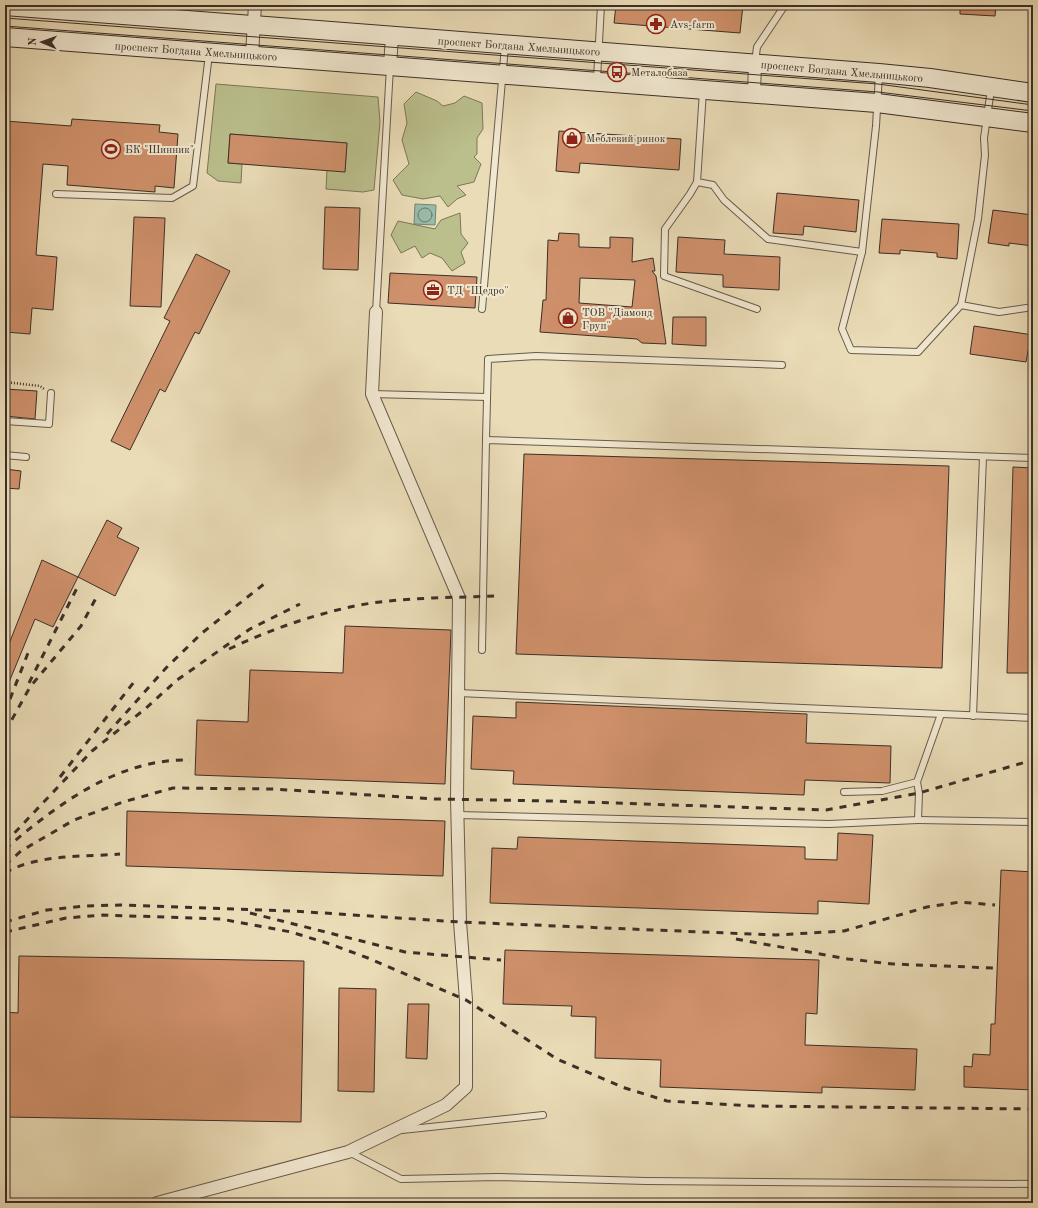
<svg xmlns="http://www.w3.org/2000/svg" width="1038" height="1208" font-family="'Old Standard TT',serif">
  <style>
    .green { fill: #babf8c; stroke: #7b775a }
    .water { fill: #98bcaa; stroke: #738476 }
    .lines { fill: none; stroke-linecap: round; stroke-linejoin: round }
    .shore { stroke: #6a7669; stroke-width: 1 }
    .building { fill: #cf916b; stroke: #3c2f28; fill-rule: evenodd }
    .lane-casing { stroke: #685a4c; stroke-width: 8 }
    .street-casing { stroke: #685a4c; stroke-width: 14 }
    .secondary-casing { stroke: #3c2f28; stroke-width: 20 }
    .path { stroke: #3c2f28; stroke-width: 2.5; stroke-dasharray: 1 2; stroke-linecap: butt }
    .lane { stroke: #f1e8d0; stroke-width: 6 }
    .street { stroke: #f1e8d0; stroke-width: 12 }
    .secondary { stroke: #f1e8d0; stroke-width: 18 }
    .tram { stroke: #3c2f28; stroke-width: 1 }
    .rail { stroke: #3c2f28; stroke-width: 3; stroke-dasharray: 7 7; stroke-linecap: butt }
    .labels { text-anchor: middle; stroke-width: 4; stroke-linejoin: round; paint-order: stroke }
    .poi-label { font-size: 11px; fill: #3c2f28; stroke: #f1e8d0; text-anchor: start }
    .street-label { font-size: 11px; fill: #3c2f28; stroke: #f1e8d0 }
  </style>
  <rect width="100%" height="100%" fill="#eadcb7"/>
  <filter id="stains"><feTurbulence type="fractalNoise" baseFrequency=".005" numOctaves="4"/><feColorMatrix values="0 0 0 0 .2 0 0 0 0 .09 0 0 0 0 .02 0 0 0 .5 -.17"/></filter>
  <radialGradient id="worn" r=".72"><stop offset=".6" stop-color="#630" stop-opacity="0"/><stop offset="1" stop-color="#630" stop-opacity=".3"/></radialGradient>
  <g class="green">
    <path d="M216,84L378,97L380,122L374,190L363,192L326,189L327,170L345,171L347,143L230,134L228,163L242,164L241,183L218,181L207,173Z"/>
    <path d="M416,92L437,101L443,106L455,103L464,96L482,103L483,129L477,138V154L474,157L481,164L474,182L457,186L466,195L457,199L448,207L440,196L423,199L402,195L393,180L409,164L402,140L407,123L404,104Z"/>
    <path d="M460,213L461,234L468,243L461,252L465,263L452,271L442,258L430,253L422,258L415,246L401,253L391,235L398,221L435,229L441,220Z"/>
  </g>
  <path class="water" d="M415,204L436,205L435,225L414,224Z"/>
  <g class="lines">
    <circle class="shore" cx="425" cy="215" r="7"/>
  </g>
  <g class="building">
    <path d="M616,5H743L740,33L614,23Z"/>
    <path d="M960,5H996L995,16L960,14Z"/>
    <path d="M72,119L160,125L159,132L178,134L174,188L155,186V192L67,185L68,166L43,164L36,255L57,257L53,310L32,308L30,334L5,332V121L71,126Z"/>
    <path d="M559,131L681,139L679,170L580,163L579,173L556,171Z"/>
    <path d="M230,134L347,143L345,172L228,163Z"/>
    <path d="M777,193L859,200L856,232L804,226L803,235L773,233Z"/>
    <path d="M325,207L360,208L358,270L323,269Z"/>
    <path d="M993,210L1033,215V246L1009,243V246L988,243Z"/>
    <path d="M134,217L165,218L161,307L130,306Z"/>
    <path d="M882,219L959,224L957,259L937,257V253L900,250V254L879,253Z"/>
    <path d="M559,233L579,234V247L610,248V237L633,238L632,262L653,258L655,271H652L656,276L666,344L642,343L637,339L540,332L543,300H546L548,240L558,241ZM580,278L635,280L632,307L579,303Z"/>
    <path d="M678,237L725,240L724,254L780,257L779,290L723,287V275L676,272Z"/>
    <path d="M196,254L230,271L199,334L195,332L165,392L160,389L130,450L111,441L170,321L164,318Z"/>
    <path d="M390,273L477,277L475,308L388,303Z"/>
    <path d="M673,317H706V346L672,344Z"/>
    <path d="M974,326L1033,335V347L1029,346L1026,362L970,354Z"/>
    <path d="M5,389L37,391L35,419L5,416Z"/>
    <path d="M524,454L949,466L942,668L516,654Z"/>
    <path d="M1013,467L1033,468V673H1007Z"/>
    <path d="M5,469L21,471L19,489L5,488Z"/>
    <path d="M107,520L122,528L117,537L139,548L115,596L78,577Z"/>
    <path d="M42,560L78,577L53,627L35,619L5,692V654Z"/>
    <path d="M345,626L451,630L445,784L195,775L197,720L248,722L250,670L343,673Z"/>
    <path d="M516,702L807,714L806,743L891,746L890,783L805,780L804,795L513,784L514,771L471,769L473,716L516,718Z"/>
    <path d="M127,811L445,821L443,876L126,866Z"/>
    <path d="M838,833L873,835L869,904L818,901V914L490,903L492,848L517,849L518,837L805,847V859L837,860Z"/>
    <path d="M1001,870L1033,872V1090L964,1087V1066L972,1067L973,1054L990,1055L991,1024H995Z"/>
    <path d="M505,950L819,960L817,1014L806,1013L805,1045L917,1049L915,1090L822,1087V1093L660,1087L661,1060L595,1058L596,1017L571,1016L572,1006L503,1004Z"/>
    <path d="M19,956L304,961L301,1122L5,1117V1012L18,1013Z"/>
    <path d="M339,988L376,989L374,1092L338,1091Z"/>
    <path d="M408,1004H429L427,1059L406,1058Z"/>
  </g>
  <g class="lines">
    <g class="lane-casing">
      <g id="lane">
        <path d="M755,63L757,47L785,5"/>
        <path d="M879,74L876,126L862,252L842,329L851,350L918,352L961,305L978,219L985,155L984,138L991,89"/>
        <path d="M597,79L601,5"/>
        <path d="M703,91L697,182L690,194L665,229L664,276L757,309"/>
        <path d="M697,182L713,185L724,200L768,239L862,252"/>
        <path d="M56,194L172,198L193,186L209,54"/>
        <path d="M961,305L999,312L1033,307"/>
        <path d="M482,309L505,46"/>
        <path d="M376,312L390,67"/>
        <path d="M372,394L487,397"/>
        <path d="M5,421L49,424L51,393"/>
        <path d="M486,440L488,359L536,356L782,365"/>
        <path d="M5,455L26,457"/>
        <path d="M482,650L486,440L1033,458"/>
        <path d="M458,693L1033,718"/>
        <path d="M973,716L983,457"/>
        <path d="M844,792L882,791L917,782"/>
        <path d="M458,815L829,824L918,820L919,793L917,782L941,714"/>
        <path d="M918,820L1033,822"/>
        <path d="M402,1130L543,1115"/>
        <path d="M349,1152L401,1179L498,1177L646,1181L1033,1184"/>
      </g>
    </g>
    <g class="street-casing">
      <g id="street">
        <path d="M252,55L255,5"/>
        <path d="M390,66L392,36"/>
        <path d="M754,93L755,63"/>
        <path d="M157,1203L348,1152L446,1105L466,1087V1000L460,922L457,799L459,598L372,394L376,312"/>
      </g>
    </g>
    <g class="secondary-casing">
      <g id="secondary">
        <path d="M5,6L879,73L930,78L1033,93"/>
        <path d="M5,37L877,103L1033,123"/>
      </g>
    </g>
    <path class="path" d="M5,382L40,386L44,389"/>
    <use href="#lane" class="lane"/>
    <use href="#street" class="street"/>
    <use href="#secondary" class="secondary"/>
    <g class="tram">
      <path d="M5,18L878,84L1033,105"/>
      <path d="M5,26L878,92L1033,111"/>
    </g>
    <g class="rail">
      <path d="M229,649C269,630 312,615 355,606C400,597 449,598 495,596"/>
      <path d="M29,683L77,588"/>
      <path d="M5,712L28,653"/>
      <path d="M5,732L30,687L81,626L96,598"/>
      <path d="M107,734L166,668L202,633L264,584"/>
      <path d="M60,777L134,682"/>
      <path d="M5,843L92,751L145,709L177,680L250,629L300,604"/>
      <path d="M5,849C57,805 118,758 190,760"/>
      <path d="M5,865L21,851L74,820L123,802L173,788L272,789L435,799L553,801L826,810L919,793L1033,760"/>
      <path d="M5,873C37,854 83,857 120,854"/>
      <path d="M250,913L405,952L501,960"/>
      <path d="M5,922L47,910L84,906L121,905L293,911L460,922L776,935L844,931L927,907L960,902L995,905"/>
      <path d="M5,932L66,918L103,915L221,919L291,932L330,944L368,958L466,1000L557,1059L625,1088L667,1101L753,1106L1033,1109"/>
      <path d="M736,939L848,959L893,964L994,968"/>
      <path d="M5,966H8"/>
      <path d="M575,1203H583"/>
    </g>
  </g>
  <defs>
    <g id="pharmacy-ring" transform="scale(1)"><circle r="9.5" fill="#f1e8d0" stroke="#8f2418" stroke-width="1.5"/><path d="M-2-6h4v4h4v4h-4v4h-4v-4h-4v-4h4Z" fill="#8f2418"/></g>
    <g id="bus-ring" transform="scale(1)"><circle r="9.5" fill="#f1e8d0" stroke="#8f2418" stroke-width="1.5"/><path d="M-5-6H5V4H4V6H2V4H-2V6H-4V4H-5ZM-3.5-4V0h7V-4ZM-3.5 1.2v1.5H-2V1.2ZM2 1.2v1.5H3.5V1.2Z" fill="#8f2418"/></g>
    <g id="shop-ring" transform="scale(1)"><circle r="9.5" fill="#f1e8d0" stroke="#8f2418" stroke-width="1.5"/><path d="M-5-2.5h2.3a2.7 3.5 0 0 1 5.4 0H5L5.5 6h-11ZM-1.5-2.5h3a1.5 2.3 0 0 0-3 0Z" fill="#8f2418"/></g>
    <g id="stadium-ring" transform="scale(1)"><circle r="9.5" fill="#f1e8d0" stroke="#8f2418" stroke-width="1.5"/><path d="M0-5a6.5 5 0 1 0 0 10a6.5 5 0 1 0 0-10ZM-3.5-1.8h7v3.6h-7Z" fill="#8f2418"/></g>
    <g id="office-ring" transform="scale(1)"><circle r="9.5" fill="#f1e8d0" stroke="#8f2418" stroke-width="1.5"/><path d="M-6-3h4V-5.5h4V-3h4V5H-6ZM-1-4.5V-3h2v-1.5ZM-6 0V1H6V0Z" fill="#8f2418"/></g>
  </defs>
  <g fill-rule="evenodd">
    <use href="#pharmacy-ring" x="656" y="24"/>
    <use href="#bus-ring" x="617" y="72"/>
    <use href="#shop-ring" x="572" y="138"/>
    <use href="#stadium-ring" x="111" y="149"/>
    <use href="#office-ring" x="433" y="290"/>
    <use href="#shop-ring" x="568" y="318"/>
  </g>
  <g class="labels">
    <g class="poi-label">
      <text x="670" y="28">Avs-farm</text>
      <text x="631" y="76">Металобаза</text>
      <text x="586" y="142">Меблевий ринок</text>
      <text x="125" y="153">БК "Шинник"</text>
      <text x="447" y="294">ТД "Щедро"</text>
      <text x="582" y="316">ТОВ "Діамонд<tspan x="582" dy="13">Груп"</tspan></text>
    </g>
    <g class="street-label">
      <text transform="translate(519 46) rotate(4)" y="4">проспект Богдана Хмельницького</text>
      <text transform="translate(196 51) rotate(4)" y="4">проспект Богдана Хмельницького</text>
      <text transform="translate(842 71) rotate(5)" y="4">проспект Богдана Хмельницького</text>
    </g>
  </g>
  <rect width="1038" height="1208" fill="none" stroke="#eadcb7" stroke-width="20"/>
  <rect x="6" y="6" width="1026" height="1196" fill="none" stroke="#3c2f28" stroke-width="2"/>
  <rect x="10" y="10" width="1018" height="1188" fill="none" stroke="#3c2f28"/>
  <g transform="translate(42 42) rotate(272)" stroke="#f1e8d0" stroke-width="3" paint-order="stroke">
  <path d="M0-3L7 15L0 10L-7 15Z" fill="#3c2f28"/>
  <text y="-6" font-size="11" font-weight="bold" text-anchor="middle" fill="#3c2f28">N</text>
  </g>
  <rect width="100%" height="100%" filter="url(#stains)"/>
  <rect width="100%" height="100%" fill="url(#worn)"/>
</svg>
